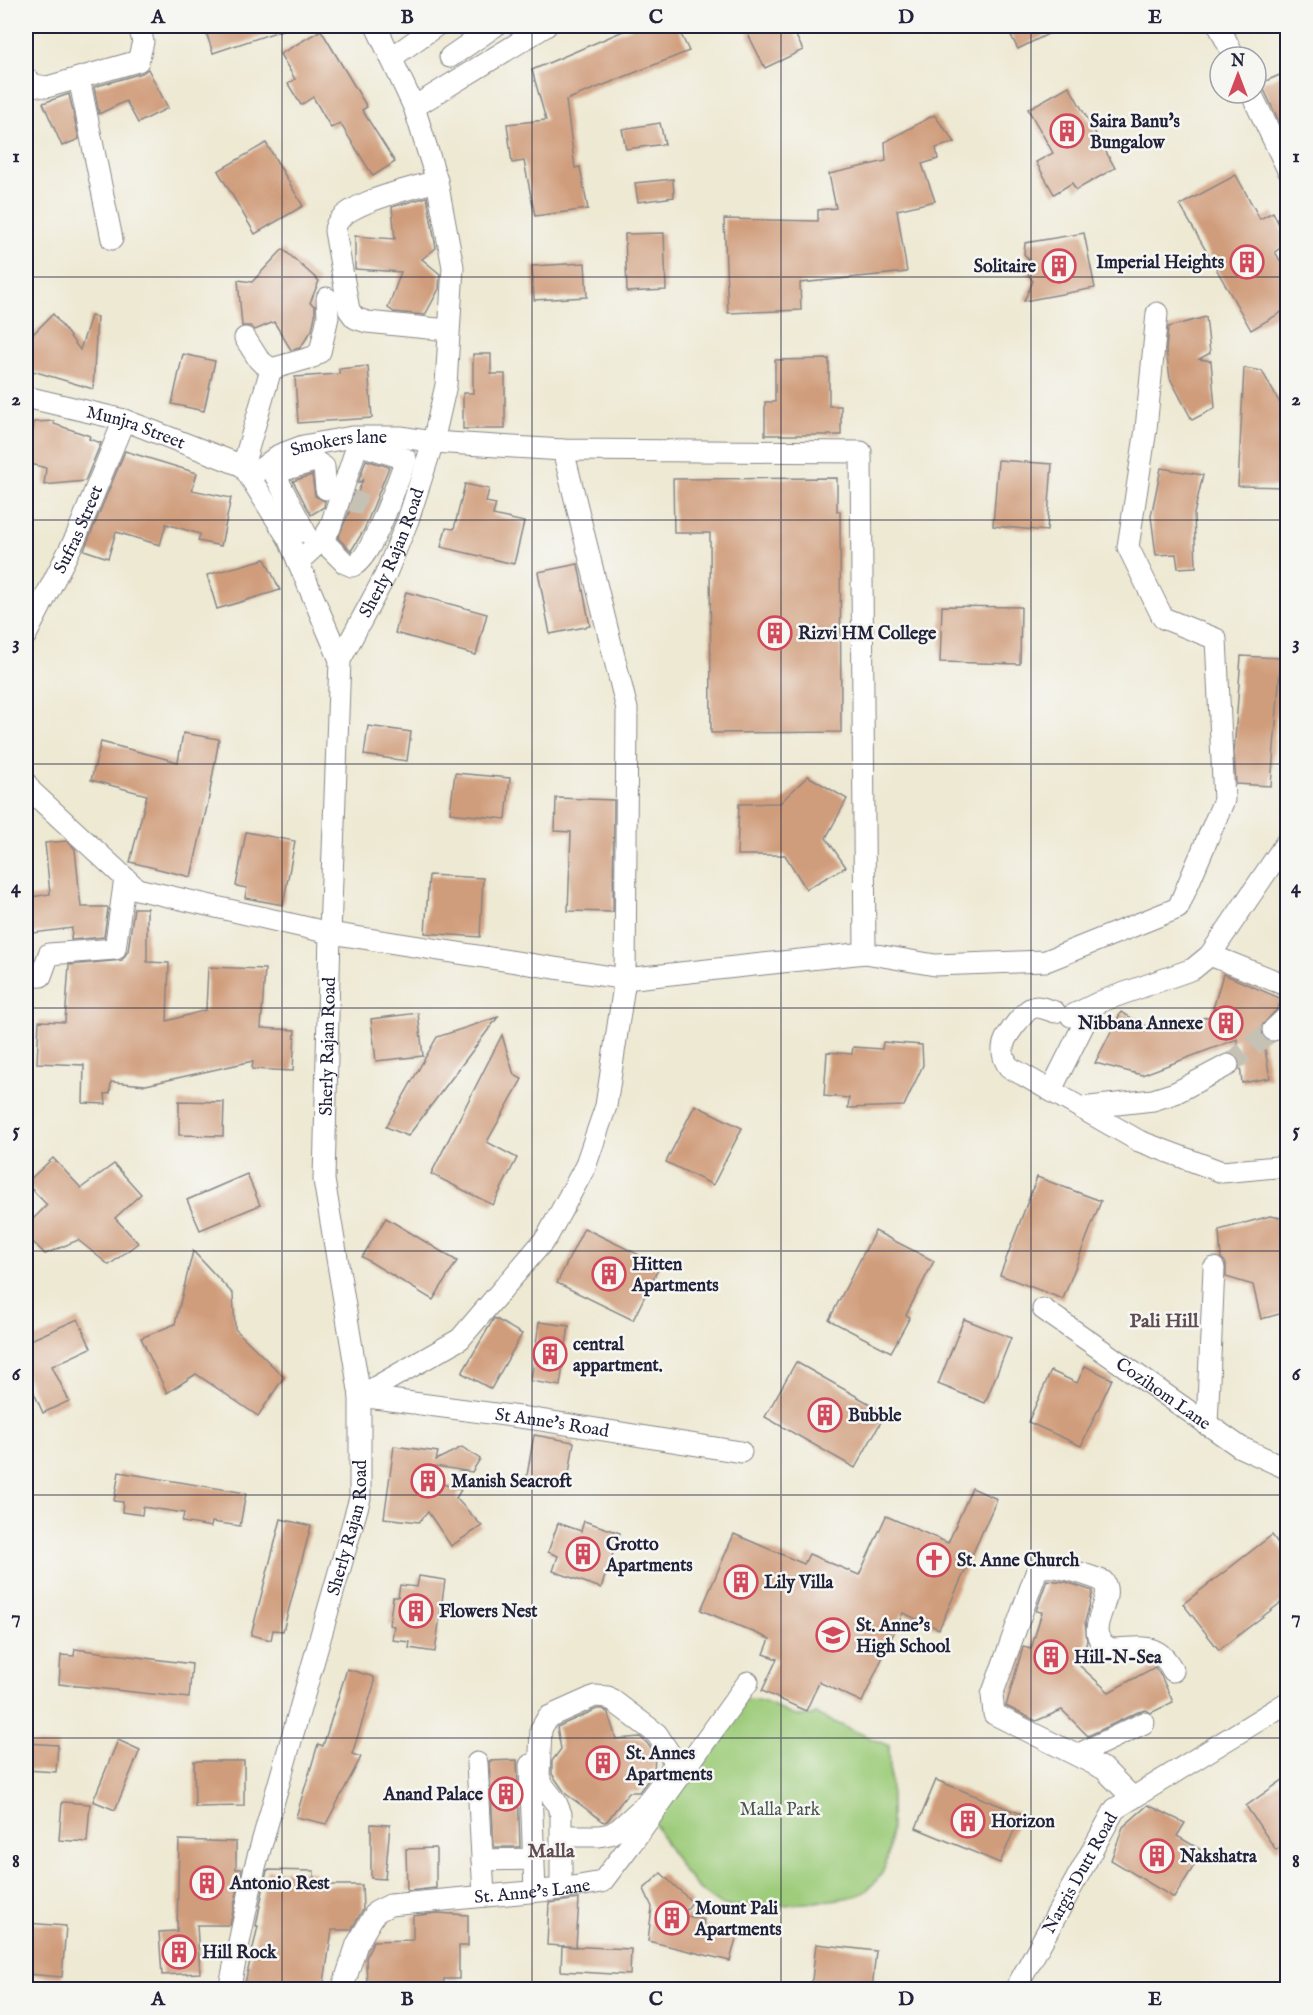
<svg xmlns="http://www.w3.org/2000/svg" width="1313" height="2015" font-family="'IM FELL English',serif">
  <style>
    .green { fill: #9dcc7a; stroke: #60775a; stroke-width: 1.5 }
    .building { fill: #d09d7c }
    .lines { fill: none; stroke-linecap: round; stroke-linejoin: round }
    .minor-tunnel { stroke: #c5c1b5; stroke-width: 21; stroke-dasharray: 21 10; stroke-linecap: butt }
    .minor-casing { stroke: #888687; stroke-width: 23 }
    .minor { stroke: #fff; stroke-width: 21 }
    .grid { fill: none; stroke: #22223b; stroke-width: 1.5; stroke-opacity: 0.55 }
    .labels { text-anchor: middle; stroke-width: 5; stroke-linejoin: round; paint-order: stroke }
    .poi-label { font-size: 18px; font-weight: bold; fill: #22223b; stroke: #f6f6f2; text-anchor: start }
    .street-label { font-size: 18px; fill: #22223b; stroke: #f6f6f2 }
    .park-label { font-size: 18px; fill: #47554e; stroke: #f6f6f2 }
    .neighbourhood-label { font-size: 20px; font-weight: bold; fill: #5f4d52; stroke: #f6f6f2 }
    .neatline { fill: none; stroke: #22223b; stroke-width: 2 }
    .grid-label { font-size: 20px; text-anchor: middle; font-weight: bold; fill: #22223b }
  </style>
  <rect width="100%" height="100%" fill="#f6f6f2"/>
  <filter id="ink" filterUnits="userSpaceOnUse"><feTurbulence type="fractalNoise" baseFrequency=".0167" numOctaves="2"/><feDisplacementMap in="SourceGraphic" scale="12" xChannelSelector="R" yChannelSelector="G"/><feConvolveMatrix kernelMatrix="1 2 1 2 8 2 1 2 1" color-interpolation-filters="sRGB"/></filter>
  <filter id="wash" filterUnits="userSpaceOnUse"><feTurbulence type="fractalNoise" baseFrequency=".008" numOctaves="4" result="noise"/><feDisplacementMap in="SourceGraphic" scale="24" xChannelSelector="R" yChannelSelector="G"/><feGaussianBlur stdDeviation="1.35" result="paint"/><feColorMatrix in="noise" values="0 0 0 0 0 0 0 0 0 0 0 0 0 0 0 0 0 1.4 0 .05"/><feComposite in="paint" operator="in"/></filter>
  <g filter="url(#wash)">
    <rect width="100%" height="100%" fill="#eee9d3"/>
    <path class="green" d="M743,1699C747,1699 753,1699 757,1700C779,1703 791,1724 816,1714L889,1746C890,1777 896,1848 882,1873C878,1879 869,1889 863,1893C851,1901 734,1911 722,1905C688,1889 672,1852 653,1822Z"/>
    <g id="blocks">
      <g class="building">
        <path d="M204,26H284L285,29L213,53Z"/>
        <path d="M635,26H677L689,51L566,100L575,168L580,167L588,209L535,216L524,161L512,163L507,124L546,120L532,70Z"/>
        <path d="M744,26H791L803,50L765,68Z"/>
        <path d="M1006,26H1064L1018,49Z"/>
        <path d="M321,30L367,107L362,110L395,162L373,176L340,123L331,128L313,97L301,105L288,84L295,79L280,54Z"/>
        <path d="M148,69L168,108L138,123L126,101L99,114L94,87L142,73Z"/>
        <path d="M1287,72V139L1261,83Z"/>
        <path d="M1069,86L1115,168L1076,190L1072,183L1054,194L1036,162L1053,153L1028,109Z"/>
        <path d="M69,94L79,139L62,146L43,103Z"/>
        <path d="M934,115L955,142L936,148L938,159L922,164L935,201L897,210L907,272L800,283L801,310L728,313L724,219L818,221V210L836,208L829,174L886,161L885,142Z"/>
        <path d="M660,123L665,144L626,149L622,129Z"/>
        <path d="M266,143L303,206L255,234L218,171Z"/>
        <path d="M1236,175L1260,219L1273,212L1287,241V243L1275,252L1287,272V309L1251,330L1180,205Z"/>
        <path d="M673,179L674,197L638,202L635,183Z"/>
        <path d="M427,197L436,248L422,259L440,274L439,289L425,315L394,312L388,308L401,272L355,269V236L395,239L392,207Z"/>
        <path d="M664,233L666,290L627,292L625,234Z"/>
        <path d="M1084,233L1095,288L1024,301L1033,281L1026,271L1030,261L1024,254L1025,243Z"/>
        <path d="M283,249L319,281L310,303L315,306V316L312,330L300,348L291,350L274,322L255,330L250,326H242L238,280L252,282Z"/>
        <path d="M585,263L587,297L534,300L532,266Z"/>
        <path d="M53,314L80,350L91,316L97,317L93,389L26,369V341Z"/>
        <path d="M1206,317L1210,353L1199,359L1211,361L1215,408L1192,420L1170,378L1166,350L1168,327Z"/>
        <path d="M183,354L215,361L204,411L172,404Z"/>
        <path d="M473,354H491V374H505V429H463V393H473Z"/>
        <path d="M829,359V406H841V435H765V402H775V360Z"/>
        <path d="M368,366L372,418L298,423L295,377L339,374V369Z"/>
        <path d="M1244,368L1262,371L1287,416V487L1238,486Z"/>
        <path d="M54,421V424L90,436L89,439L101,443L85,481L44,485L46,468L31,464L26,457V431L33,430L34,422Z"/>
        <path d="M125,451L197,473L192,490L231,498L221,546L198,541L200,534L166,524L160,545L116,532L108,558L84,550Z"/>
        <path d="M366,460L389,467L364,530L351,551L338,538L363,480L358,483Z"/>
        <path d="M998,460L1052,464L1047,531L993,526Z"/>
        <path d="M1161,468L1203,475L1194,514L1196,567L1178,568L1176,554L1156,555L1151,516Z"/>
        <path d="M312,475L315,496L325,501L324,507L311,515L293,481Z"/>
        <path d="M837,478V511H840L841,732L711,733L710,533H674L673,479Z"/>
        <path d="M465,484L489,489L486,502L496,504L493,515L524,522L514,564L441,547L446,528L454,529Z"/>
        <path d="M265,559L280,590L217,609L207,575Z"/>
        <path d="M578,564L590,626L550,634L538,572Z"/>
        <path d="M406,592L487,614L476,655L395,633Z"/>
        <path d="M942,606L1021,607L1020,664L940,662Z"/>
        <path d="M1241,656L1281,658L1271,786L1236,784L1234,754Z"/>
        <path d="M368,726L411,732L407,761L364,755Z"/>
        <path d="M183,733L219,739L208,802L191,877L130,862L147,795L91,780L101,742L178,762Z"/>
        <path d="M455,773L510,778L506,819L450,813Z"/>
        <path d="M808,776L847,799L826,838L846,867L806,889L785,855H737L739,804L780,803Z"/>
        <path d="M556,798L614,800L613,912L568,911L571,832L555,831Z"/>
        <path d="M246,832L295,841L283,905L245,898L247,888L236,886Z"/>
        <path d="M67,841L75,849L81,907H107L108,908L104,937L71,940L72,928L26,934V898L50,894L45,843Z"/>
        <path d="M429,875L483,878L480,937L425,933Z"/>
        <path d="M134,908H147V962L169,963L167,1021L206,1010L208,967L265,969L261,1028L295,1030L293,1071L252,1069L253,1061L146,1085L111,1082L110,1093L105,1094L106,1104L83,1103L84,1065L37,1063L39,1021L65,1022L69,965L122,960L128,951Z"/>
        <path d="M1223,974L1282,999L1277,1009L1261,1027L1270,1078L1242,1083L1237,1039L1142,1075L1095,1063L1121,1012L1153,1030L1211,1016Z"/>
        <path d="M418,1013L423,1056L376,1061L371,1019Z"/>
        <path d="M498,1017L408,1136L386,1127L437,1037Z"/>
        <path d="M502,1035L514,1075L522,1079L487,1142L517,1158L493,1205L431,1174Z"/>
        <path d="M883,1042L922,1045L923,1065L904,1106L848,1108L849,1098L824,1096L827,1052L852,1054L853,1047L882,1049Z"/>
        <path d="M179,1101L224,1102L223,1136L179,1135Z"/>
        <path d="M695,1105L742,1128L713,1185L666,1162Z"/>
        <path d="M53,1158L81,1188L114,1164L141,1194L115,1218L138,1243L109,1265L78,1240L45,1254L26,1235V1226L47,1205L26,1183Z"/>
        <path d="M247,1174L260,1205L200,1230L187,1200Z"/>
        <path d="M1037,1177L1101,1201L1063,1299L1000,1275Z"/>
        <path d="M1270,1216L1287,1219V1312L1261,1319L1253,1285L1226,1277V1263L1221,1258L1219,1230Z"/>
        <path d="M386,1218L457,1261L433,1300L362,1257Z"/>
        <path d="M584,1228L660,1265L633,1320L557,1283Z"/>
        <path d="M875,1231L934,1261L906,1315L910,1317L891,1352L829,1320Z"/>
        <path d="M193,1251L233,1294L235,1329L284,1377L258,1416L196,1374L167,1393L141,1338L175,1324Z"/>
        <path d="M494,1318L522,1334L491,1389L462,1373Z"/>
        <path d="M78,1319L91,1348L52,1366L69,1401L43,1413L26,1375V1342Z"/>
        <path d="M964,1319L1011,1338L985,1403L938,1384Z"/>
        <path d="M539,1322L569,1326L560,1386L531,1381Z"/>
        <path d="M796,1362L886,1413L855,1468L765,1417Z"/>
        <path d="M1085,1366L1112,1379L1081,1446L1028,1422L1051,1371L1077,1383Z"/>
        <path d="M534,1435L574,1442L567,1487L526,1481Z"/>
        <path d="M394,1446L438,1452L436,1460L462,1447L480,1459L472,1472L435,1466L431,1480L461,1490L456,1498L482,1526L451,1546L428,1512L419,1522L384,1518Z"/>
        <path d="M119,1472L246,1493L240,1526L212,1522L211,1527L182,1522L184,1513L143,1507L142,1515L122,1512L123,1502L114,1501Z"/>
        <path d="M972,1488L997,1499L939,1629L903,1613L862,1702L819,1682L806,1711L762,1691L777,1659L764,1654L770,1639L701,1610L734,1534L804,1564L809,1554L859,1575L886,1516L948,1543Z"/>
        <path d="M281,1519L311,1526L283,1631L273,1630L271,1640L251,1635Z"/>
        <path d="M584,1521L620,1533L601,1588L553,1571L558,1556L548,1552L558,1523L581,1531Z"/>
        <path d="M1272,1535L1287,1555V1598L1219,1650L1183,1604Z"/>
        <path d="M419,1576L445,1580L435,1652L409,1648L410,1642L392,1640L394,1626L389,1625L393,1597H398L400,1585L417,1587Z"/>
        <path d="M1047,1580L1066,1582L1093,1591L1085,1622L1087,1641L1080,1666L1109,1692L1155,1667L1161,1676L1173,1702L1151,1713L1146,1710L1138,1712L1088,1736L1062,1710L1036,1721L1006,1706L1023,1647L1031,1649L1042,1612L1036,1611Z"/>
        <path d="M75,1649L192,1664L189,1698L59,1684L61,1655L74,1656Z"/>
        <path d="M347,1669L374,1677V1685L352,1754L361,1757L326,1824L296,1817L318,1744L323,1746Z"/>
        <path d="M597,1709H603L608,1713L616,1739L640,1737L647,1743L655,1754L654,1772L639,1792H629L607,1821L604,1822L566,1794L552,1774V1761L561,1749L557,1727Z"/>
        <path d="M118,1740L140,1750L115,1810L93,1801Z"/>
        <path d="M26,1743L58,1745L56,1772L26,1770Z"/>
        <path d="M517,1760L520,1847H494L489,1761Z"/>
        <path d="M194,1761H244V1806L195,1807Z"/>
        <path d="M1287,1777V1843L1276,1850L1246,1806Z"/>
        <path d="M936,1780L1021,1814L1000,1863L916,1828Z"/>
        <path d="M62,1802L90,1804L87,1842L59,1840Z"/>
        <path d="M1148,1805L1185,1823L1177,1836L1203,1851L1174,1898L1111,1860L1123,1827Z"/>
        <path d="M371,1824L390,1825L385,1879L371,1878Z"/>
        <path d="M179,1840L236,1842V1869H242L230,1925H197L200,1973L162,1975L159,1932L177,1931Z"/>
        <path d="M436,1848V1888L407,1891L406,1849Z"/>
        <path d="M267,1870L314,1871V1885H362L363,1909L351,1930H332L323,1989L270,1984L269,1989L245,1983L258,1926H256Z"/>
        <path d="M661,1873L692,1902L683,1915L704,1920L703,1926L737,1935L730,1961L648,1941L652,1907L644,1889Z"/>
        <path d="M579,1899L576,1947L547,1945L549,1903Z"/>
        <path d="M437,1913L468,1915V1946H459V1979H444L443,1989H367L366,1958L373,1941L413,1940V1916Z"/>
        <path d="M26,1923L66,1926L62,1977L26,1974Z"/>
        <path d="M816,1944L876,1951L872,1989H811Z"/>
        <path d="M562,1946L631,1949L630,1975L561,1971Z"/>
      </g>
    </g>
  </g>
  <g filter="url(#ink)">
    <use href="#blocks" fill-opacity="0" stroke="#888687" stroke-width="1.5"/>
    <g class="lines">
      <g class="minor-tunnel">
        <path d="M345,498L381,511"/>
        <path d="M1228,1065L1273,1030"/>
      </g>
      <g class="minor-casing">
        <g id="minor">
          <path d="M1219,26L1234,57"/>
          <path d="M450,57L495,26"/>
          <path d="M391,58L436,26"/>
          <path d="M26,78L34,85L47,87L138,61L143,42L139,26"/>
          <path d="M79,78L112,239"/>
          <path d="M1251,93L1288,170"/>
          <path d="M414,107L546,26"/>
          <path d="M437,181C414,188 335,204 335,231L349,310L355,318L367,322L448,330"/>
          <path d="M245,338L259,360L271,369L313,357L320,352L328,317L327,298"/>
          <path id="s1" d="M26,397L124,420L243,466"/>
          <path d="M243,466L288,538L340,660"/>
          <path d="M243,466L271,369"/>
          <path id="s2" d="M250,477L279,455L303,446L352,437H402L433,442L563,450L861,452L865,953"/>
          <path d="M305,532L274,473L315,461L324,467L326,489"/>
          <path d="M298,562L322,540L330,528L356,449L364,446L406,459C398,480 371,561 352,566L345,563L322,540"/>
          <path id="s3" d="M26,635L76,537L124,420"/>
          <path d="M26,783L31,791L137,889L330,933L625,979L865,953L935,965L1046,961L1178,908L1224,800L1216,639L1163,618L1128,547L1146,429L1157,313"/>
          <path d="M1210,955L1288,986"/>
          <path d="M26,977L41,976L49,954L115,949L125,878"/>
          <path d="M1055,1012C1048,1010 1039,1005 1032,1008C1026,1010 1022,1017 1018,1021C1006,1036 996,1049 1009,1067L1139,1141L1222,1172L1288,1166"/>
          <path d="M1071,1016L1102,1001L1193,969L1210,955L1288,840"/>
          <path d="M1273,1030L1288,1016"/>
          <path d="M1051,1090L1092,1008"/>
          <path d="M1081,1108L1153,1100L1175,1093L1228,1065"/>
          <path id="s4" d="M1043,1309L1240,1447L1288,1469"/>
          <path d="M360,1396L460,1339L547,1237L585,1167L606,1106L625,979L627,709L563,450"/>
          <path id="s5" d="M360,1396L534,1419L741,1452"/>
          <path d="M1207,1425L1214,1268"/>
          <path d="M1077,1755L1144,1723"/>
          <path d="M477,1763L484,1896"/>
          <path d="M530,1765L535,1891"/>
          <path d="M1133,1798L1104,1769L994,1714L992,1695L1037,1570C1047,1560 1090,1576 1103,1581C1118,1601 1077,1632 1111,1649C1140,1649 1157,1640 1173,1671"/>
          <path d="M482,1860L534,1859"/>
          <path d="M561,1889V1814L556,1802L542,1784L539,1776L541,1729L548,1717L595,1696L608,1697L657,1734L673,1759L671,1771L645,1805L619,1829L610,1834L599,1836H562"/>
          <path id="s6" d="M229,1990L255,1867L360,1498V1396L324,1180L330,933L340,660L385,576L408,520L433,442L446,385L453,267L437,181L414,107L376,26"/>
          <path id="s7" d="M342,1990L357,1944L376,1912L390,1905L561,1889L602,1882L631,1844L748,1682"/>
          <path id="s8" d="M1015,1990L1115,1809L1288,1702"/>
        </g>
      </g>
      <use href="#minor" class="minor"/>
    </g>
  </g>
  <path class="grid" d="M282,26V1990M532,26V1990M781,26V1990M1031,26V1990M26,277H1288M26,520H1288M26,764H1288M26,1008H1288M26,1251H1288M26,1495H1288M26,1738H1288"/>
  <defs>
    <g id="building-ring" transform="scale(1.725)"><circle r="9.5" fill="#f6f6f2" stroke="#d1495b" stroke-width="1.5"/><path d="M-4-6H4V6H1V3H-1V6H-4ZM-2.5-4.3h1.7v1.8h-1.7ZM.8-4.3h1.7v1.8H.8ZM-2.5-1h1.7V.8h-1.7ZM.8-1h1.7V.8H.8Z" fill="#d1495b"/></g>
    <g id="church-ring" transform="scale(1.725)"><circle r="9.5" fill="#f6f6f2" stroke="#d1495b" stroke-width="1.5"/><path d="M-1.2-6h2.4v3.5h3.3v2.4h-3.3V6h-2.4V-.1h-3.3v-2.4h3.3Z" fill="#d1495b"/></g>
    <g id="school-ring" transform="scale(1.725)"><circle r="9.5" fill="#f6f6f2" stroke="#d1495b" stroke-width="1.5"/><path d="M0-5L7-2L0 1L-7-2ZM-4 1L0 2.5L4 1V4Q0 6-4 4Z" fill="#d1495b"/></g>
  </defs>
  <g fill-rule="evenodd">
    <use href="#building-ring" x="1067" y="131"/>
    <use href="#building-ring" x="1247" y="262"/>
    <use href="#building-ring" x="1059" y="266"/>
    <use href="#building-ring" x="775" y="633"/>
    <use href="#building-ring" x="1226" y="1023"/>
    <use href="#building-ring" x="609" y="1274"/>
    <use href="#building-ring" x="550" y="1354"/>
    <use href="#building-ring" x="825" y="1415"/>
    <use href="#building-ring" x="428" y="1481"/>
    <use href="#building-ring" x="583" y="1554"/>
    <use href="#church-ring" x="934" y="1560"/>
    <use href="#building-ring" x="741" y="1582"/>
    <use href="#building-ring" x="416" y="1611"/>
    <use href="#school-ring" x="833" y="1635"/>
    <use href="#building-ring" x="1051" y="1657"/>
    <use href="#building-ring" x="603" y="1763"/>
    <use href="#building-ring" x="506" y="1794"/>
    <use href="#building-ring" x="968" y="1821"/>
    <use href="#building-ring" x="1157" y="1856"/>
    <use href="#building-ring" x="207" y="1883"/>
    <use href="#building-ring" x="672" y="1918"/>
    <use href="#building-ring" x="179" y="1952"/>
  </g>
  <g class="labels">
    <g class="poi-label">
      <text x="1090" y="127">Saira Banu's<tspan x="1090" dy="21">Bungalow</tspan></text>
      <text x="1224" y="268" text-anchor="end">Imperial Heights</text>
      <text x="1036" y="272" text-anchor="end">Solitaire</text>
      <text x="798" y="639">Rizvi HM College</text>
      <text x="1203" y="1029" text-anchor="end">Nibbana Annexe</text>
      <text x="632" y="1270">Hitten<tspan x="632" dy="21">Apartments</tspan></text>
      <text x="573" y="1350">central<tspan x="573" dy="21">appartment.</tspan></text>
      <text x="848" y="1421">Bubble</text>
      <text x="451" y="1487">Manish Seacroft</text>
      <text x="606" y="1550">Grotto<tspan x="606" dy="21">Apartments</tspan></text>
      <text x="957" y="1566">St. Anne Church</text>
      <text x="764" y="1588">Lily Villa</text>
      <text x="439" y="1617">Flowers Nest</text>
      <text x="856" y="1631">St. Anne's<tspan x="856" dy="21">High School</tspan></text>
      <text x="1074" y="1663">Hill-N-Sea</text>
      <text x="626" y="1759">St. Annes<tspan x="626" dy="21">Apartments</tspan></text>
      <text x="483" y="1800" text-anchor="end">Anand Palace</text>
      <text x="991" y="1827">Horizon</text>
      <text x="1180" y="1862">Nakshatra</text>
      <text x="230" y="1889">Antonio Rest</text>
      <text x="695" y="1914">Mount Pali<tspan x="695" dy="21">Apartments</tspan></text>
      <text x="202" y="1958">Hill Rock</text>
    </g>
    <g class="street-label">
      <text dy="6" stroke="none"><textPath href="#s1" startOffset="114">Munjra Street</textPath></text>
      <text dy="6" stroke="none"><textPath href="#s2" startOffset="98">Smokers lane</textPath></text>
      <text dy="6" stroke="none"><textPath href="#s3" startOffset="118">Sufras Street</textPath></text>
      <text dy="6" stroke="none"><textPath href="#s6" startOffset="1470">Sherly Rajan Road</textPath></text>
      <text dy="6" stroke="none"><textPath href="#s6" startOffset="964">Sherly Rajan Road</textPath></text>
      <text dy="6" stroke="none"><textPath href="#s4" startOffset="147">Cozihom Lane</textPath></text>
      <text dy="6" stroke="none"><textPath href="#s5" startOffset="194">St Anne's Road</textPath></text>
      <text dy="6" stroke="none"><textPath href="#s6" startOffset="478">Sherly Rajan Road</textPath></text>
      <text dy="6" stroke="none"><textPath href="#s8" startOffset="134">Nargis Dutt Road</textPath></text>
      <text dy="6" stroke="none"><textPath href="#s7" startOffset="244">St. Anne's Lane</textPath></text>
    </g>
    <g class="park-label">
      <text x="780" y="1815">Malla Park</text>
    </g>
    <g class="neighbourhood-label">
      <text x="1164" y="1327">Pali Hill</text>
      <text x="551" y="1857">Malla</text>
    </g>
  </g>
  <rect width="1313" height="2015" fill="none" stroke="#f6f6f2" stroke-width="66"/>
  <g transform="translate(1238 75)"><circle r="28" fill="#f6f6f2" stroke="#a1a1a9" stroke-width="1.5"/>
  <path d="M0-4.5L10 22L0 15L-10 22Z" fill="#d1495b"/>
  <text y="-9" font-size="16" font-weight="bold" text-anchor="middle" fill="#22223b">N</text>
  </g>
  <rect x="33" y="33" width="1247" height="1949" class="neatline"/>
  <g class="grid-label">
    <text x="158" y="23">A</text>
    <text x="407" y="23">B</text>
    <text x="656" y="23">C</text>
    <text x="906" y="23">D</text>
    <text x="1155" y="23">E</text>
    <text x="16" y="162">1</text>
    <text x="1296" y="162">1</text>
    <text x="16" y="405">2</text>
    <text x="1296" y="405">2</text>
    <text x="16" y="649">3</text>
    <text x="1296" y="649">3</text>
    <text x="16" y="893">4</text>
    <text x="1296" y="893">4</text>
    <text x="16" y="1136">5</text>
    <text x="1296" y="1136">5</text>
    <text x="16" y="1380">6</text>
    <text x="1296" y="1380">6</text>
    <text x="16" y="1623">7</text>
    <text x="1296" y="1623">7</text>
    <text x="16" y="1867">8</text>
    <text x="1296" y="1867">8</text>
    <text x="158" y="2005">A</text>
    <text x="407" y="2005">B</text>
    <text x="656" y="2005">C</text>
    <text x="906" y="2005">D</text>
    <text x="1155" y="2005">E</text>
  </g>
</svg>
